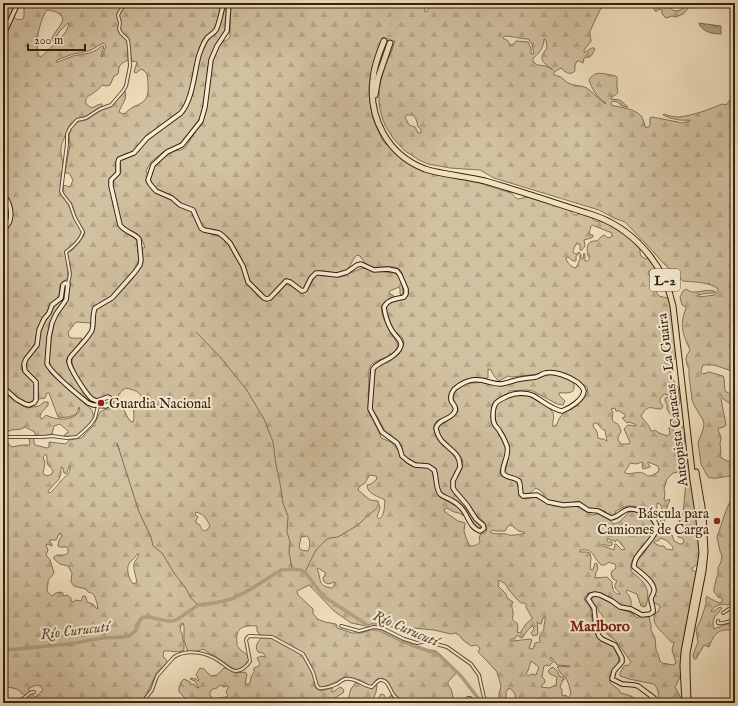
<svg xmlns="http://www.w3.org/2000/svg" width="738" height="706" font-family="'IM FELL English',serif">
  <style>
    .forest { fill: url(#forest-firs); stroke: #847156; fill-rule: evenodd }
    .water { fill: url(#water-waves); stroke: #806d52 }
    .lines { fill: none; stroke-linecap: round; stroke-linejoin: round }
    .stream { stroke: #806d52; stroke-width: 1 }
    .river { stroke: #b2a082; stroke-width: 3.5 }
    .trunk-tunnel { stroke: #ccbb9c; stroke-width: 5; stroke-dasharray: 5 2.5; stroke-linecap: butt }
    .minor-casing { stroke: #645138; stroke-width: 4 }
    .secondary-casing { stroke: #35210a; stroke-width: 5.5 }
    .trunk-casing { stroke: #35210a; stroke-width: 7 }
    .minor { stroke: #f7ecd6; stroke-width: 2 }
    .secondary { stroke: #f7ecd6; stroke-width: 3.5 }
    .trunk { stroke: #f2e2c0; stroke-width: 5 }
    .poi-dot { fill: #8f2418; stroke: #f7ecd6; stroke-width: 1.5 }
    .labels { text-anchor: middle; stroke-width: 4; stroke-linejoin: round; paint-order: stroke }
    .shield { fill: #f7ecd6; stroke: #6f5e47; stroke-width: 1 }
    .shield-label { font-size: 13px; font-weight: bold; fill: #35210a }
    .street-label { font-size: 14px; fill: #35210a; stroke: #f7ecd6 }
    .poi-label { font-size: 14px; fill: #35210a; stroke: #f7ecd6; text-anchor: start }
    .neighbourhood-label { font-size: 15px; font-weight: bold; fill: #7a1f14; stroke: #f7ecd6 }
    .water-label { font-size: 15px; font-style: italic; fill: #614d34; stroke: #f7ecd6 }
  </style>
  <defs>
    <pattern id="forest-firs" width="22" height="20" patternUnits="userSpaceOnUse"><rect width="22" height="20" fill="#d2c1a1"/><path d="M5 1l3.5 6h-7zM16 11l3.5 6h-7z" fill="#b5a689"/></pattern>
    <pattern id="water-waves" width="16" height="10" patternUnits="userSpaceOnUse"><rect width="16" height="10" fill="#b2a082"/><path d="M0 5q4-4 8 0t8 0" fill="none" stroke="#928269"/></pattern>
  </defs>
  <rect width="100%" height="100%" fill="#f2e2c0"/>
  <filter id="stains"><feTurbulence type="fractalNoise" baseFrequency=".005" numOctaves="4"/><feColorMatrix values="0 0 0 0 .2 0 0 0 0 .09 0 0 0 0 .02 0 0 0 .5 -.17"/></filter>
  <radialGradient id="worn" r=".72"><stop offset=".6" stop-color="#630" stop-opacity="0"/><stop offset="1" stop-color="#630" stop-opacity=".3"/></radialGradient>
  <g class="forest">
    <path d="M3,3H416V7L419,8L421,6L419,3H425L427,6L424,11L426,12L429,8L432,6V3H606L600,10L590,31V34L591,41L584,50V52C588,52 590,47 594,48L595,49C591,56 592,57 584,58L583,63L579,61H577L575,65V71C570,76 565,72 561,68L554,72V75C557,76 561,76 563,79C565,80 566,82 568,83C574,86 581,85 587,88L605,104L606,103C597,98 592,89 589,80C594,72 598,73 606,74C610,75 613,75 616,76C619,82 617,76 617,83C616,91 622,93 611,97V99L620,100L628,107C624,107 619,105 618,102L613,101L611,103V105C621,108 634,108 641,116C644,120 644,124 646,128L650,126V118L652,117L683,123L690,121V120C681,121 671,119 663,115L664,114C669,116 674,117 679,117C691,116 711,109 722,104L726,105L735,94V372L714,365H703L701,371V373L703,374L709,372L723,376L724,378L725,391L735,397V401L732,405L722,398L721,399L726,425L724,427L719,428L718,430L721,437L720,444L721,451L720,457L727,461L735,462V477C724,474 719,481 708,477L701,464L698,443L703,430L704,424L703,420L694,405L692,399L689,376V369L687,365L686,359L687,355L690,350C683,334 679,326 686,308V307L682,305L680,297L683,291L686,289C687,290 691,292 692,292C700,293 708,288 716,292L714,293C709,293 704,293 699,295V297L715,295L718,292V289C711,282 693,282 683,281L679,277L663,263L648,246L625,222L614,218L599,210L494,178L480,170L450,168L428,164L419,160L405,151L393,138L385,125L382,117L379,105V88L385,65L392,50L395,41L384,37L374,61L369,88L371,108L373,119L383,141L402,160L417,168L474,181L511,193C514,195 515,198 518,199L527,197L541,200L570,210C572,213 572,215 577,215L580,213L591,217L595,221C613,221 628,236 640,249V253L641,256L646,259L649,258L656,268L655,270L651,269L649,271L648,273L655,286L657,293L659,296L667,298L670,303L676,345V357L670,365V372L672,378L678,387L680,402L677,412V420L676,425L673,422L672,417L667,409V405L665,401V398L667,397L673,398L672,396L669,395L664,394L660,399V402L663,406L661,409C650,409 649,403 641,416C644,421 649,424 651,431H653L655,430L659,433L667,436L670,434L669,428L670,426L674,431L678,433L680,432L683,426L684,425L685,428L684,445L679,454L680,471L678,472L673,473L667,479L664,489L665,494L664,500L666,501L669,499L670,500L667,507L664,525L665,527L669,530V533L672,535L674,541L680,544H683L684,540L682,538L678,537V535L681,534L685,535L687,531L685,527L680,524L679,520L682,517L683,515L686,481V462L688,460L690,462L698,531L700,556C699,562 697,565 692,568V570L696,572L697,574L680,677L675,687L682,700V703H676L674,702L673,703H659C659,696 659,690 654,684L629,679L620,676V673L624,666L626,665L628,666L631,662L617,642L607,634L603,625L604,619L601,613L599,612C599,612 598,607 597,607C594,602 588,601 595,595L607,599L620,609L632,613L637,618L641,616L649,617L651,625V630L655,638L656,650L658,654L660,661L662,663L673,665L676,663L672,650L674,642H671C665,633 650,626 655,613L658,612L660,607L659,605L652,602L651,600L655,589L636,566L637,560L643,555L651,541L658,531L661,520L660,513L662,508L660,504L657,503V509L654,516H653C638,507 633,501 616,511L614,516L612,517L608,515L605,511L589,508L579,501L566,504L548,500L545,498L542,492L536,488C531,491 530,496 523,494C521,487 522,480 514,477C511,475 508,475 505,473L509,455V448L502,431L495,424L494,416L497,404C501,401 506,397 511,395C522,392 532,397 541,402C545,405 551,409 553,413C555,417 552,421 553,426H555C558,424 558,419 561,416C564,413 568,410 571,408C579,402 590,399 587,387L572,377L557,372L512,377L508,376L499,381L494,376L491,370L488,369V378C483,379 478,377 473,378C465,379 452,385 451,393C451,398 454,403 454,408C452,421 432,416 434,429C436,441 461,456 458,467C457,470 454,474 453,478H456C475,455 450,452 440,437C439,434 438,430 437,428C444,421 451,419 458,412C459,404 448,399 456,390C458,387 466,383 469,383C470,383 475,383 475,383C477,383 479,382 481,382C488,383 493,386 500,385C516,383 541,372 557,375C563,376 576,379 574,388C573,391 574,391 571,392C567,394 563,392 559,393V395L565,401L563,405L557,404L533,391L527,390L510,391L507,394L497,399L493,403L491,417L492,423L501,437L506,449V454L500,471V473L503,477L516,481L518,486L520,496L525,499L535,497L545,502L562,507L576,506L592,515L598,514H601L609,519L613,524C621,523 624,517 629,512C636,511 641,512 647,517C670,535 622,554 632,572C645,582 651,589 646,606L644,607L641,606L637,594L627,590L626,592C630,596 633,602 630,608C626,607 623,607 620,605C611,599 593,584 584,598L585,601L590,607L594,631L599,638L613,646L619,658L618,664L613,670L610,680V683L618,689L621,693L631,696L642,703H600L601,701H600L596,703H565L564,702L558,703H516L515,694C513,692 512,689 509,688L506,692V700L502,701L499,700V694L501,686L497,672L486,660L478,652L480,649L479,647L476,645L471,646L463,640L459,635L455,633L451,634L434,630L414,628L408,631H403L384,624H371L366,626L351,623L334,611L309,585L297,591L298,595L313,609V614L317,618V619L325,622L336,624L337,626V628L352,633H361L374,629H380L403,643L412,644L417,647L424,650H431L436,651L442,656L457,672L448,682V685L451,689L454,701V703H405C402,699 398,699 395,695C389,688 391,677 377,679L371,686L360,680L345,677L334,683L321,688L319,687L317,683L314,682C313,687 317,689 321,691L331,688L333,689L331,691L333,692L340,687L342,688L344,690L343,693L333,699L322,700L320,703H208L210,702V701L209,700L196,702L185,698L180,693L179,691V688L181,682L184,679L190,682L191,685L194,684L196,687L199,688L195,681L190,679L191,678L196,679L198,681L199,680L196,675L200,668L204,669L211,676L217,675L224,668C232,669 237,675 245,672L247,674L245,684H250L251,677L254,672V668L259,666L260,664L257,658L261,656L265,657H266L263,653L258,652C254,646 258,642 262,637C276,637 275,641 286,646C291,649 296,651 301,653H302L290,646L275,637L260,635L257,631V626C244,625 235,627 237,642C237,645 237,646 239,648C241,652 246,652 248,657C250,662 246,664 243,667C239,669 238,670 234,669L203,649L198,651L188,652L184,640V626L183,623L181,626L180,630L182,633L183,640L184,643V650C176,654 172,650 164,651L163,656L167,661V663L157,672L145,697L140,703H35L33,698L24,695L17,689L8,687L3,689V438L6,439L9,445L12,447L22,445H29L30,443L29,439L32,438L34,439V443L35,445L47,448L49,447V442L66,444L69,440L81,438L94,425L100,412L102,411L107,409L123,408L128,418L131,422H133C135,418 133,413 134,409L138,405L142,400C141,391 134,390 126,388C117,392 119,400 112,406L111,405C114,401 114,397 108,395C94,405 93,406 80,395C70,386 58,378 51,367C46,359 53,322 58,313C60,309 66,306 67,301C68,299 68,295 68,292C69,282 74,271 68,262L67,264L68,277L67,279L63,282L60,285L59,298L42,319L37,332L35,343L25,359L21,366V369L23,372L35,381C35,386 36,393 35,398C35,401 34,401 31,402C22,407 10,389 3,384V233C11,222 16,203 3,194V39L7,34L8,31L6,29L3,32ZM22,5L24,7V16L23,19C20,20 15,20 14,16C15,12 17,6 22,5ZM47,10C54,11 60,12 63,19C61,27 53,33 51,41L55,39L59,32L68,23H69C68,34 55,43 47,51C44,54 44,55 40,57C33,49 40,18 47,10ZM230,11V37L227,40L219,44L226,28ZM505,36C513,36 520,39 528,39L532,44L534,54H531V48L528,42L516,41L514,44L510,45L508,41L503,38ZM544,39L546,40L547,48C546,50 542,54 542,57C541,62 549,67 553,70L546,66L537,65L533,61V58C540,53 544,46 544,39ZM103,43L105,44L106,46L102,57L101,56L104,46H102C92,55 85,53 73,56C68,58 63,60 58,62H56L57,60L73,54L84,52L91,50ZM128,44H129L130,46L131,58L133,62L135,61L137,62L134,72L136,73C138,72 139,70 142,69L147,74C148,81 150,96 144,101C141,104 137,105 133,107C129,109 127,113 123,114L119,112C121,105 128,99 125,91L111,106L101,110L86,120L79,121L72,127L69,135L70,145L65,173H69L73,180L70,187L63,185L64,192L62,194C58,186 62,175 63,166C63,160 60,154 61,148C61,143 64,140 65,136C68,129 70,122 77,119C80,117 84,118 86,117C92,114 97,110 102,106V104H100C92,107 93,110 86,104C85,97 87,97 92,94C95,92 100,88 102,85L106,86L110,85L114,76L118,74C119,72 118,70 119,68C120,63 125,62 128,60ZM209,64L207,103L203,120L185,148L181,150L173,151L167,154L154,166L152,175H148L146,171L151,162L163,152L181,144L198,123L203,108L208,66ZM406,115C416,114 416,118 418,127L421,129V133H418L415,127L409,125L405,117ZM137,148L139,149C136,157 127,156 120,161L121,172L118,176L114,180L111,191C106,177 113,182 116,172C117,167 115,163 118,158L131,153ZM71,207H73L76,217L85,232C83,239 76,247 71,251H69L77,241L82,233C79,224 71,217 71,207ZM592,225L612,233V236L611,237L608,238L604,235L602,236L597,241C587,240 586,247 588,256C588,257 590,258 589,259C589,260 588,261 587,261H585V255L584,253L583,259L581,258V254L580,255V259L576,268C571,267 567,263 566,258L568,257L573,261H576V256L580,253L579,252L576,254L574,253L573,252C574,248 575,243 580,244V250H582L585,246L584,240L591,238L593,237V235L589,234C590,231 590,227 592,225ZM122,229C127,229 136,233 140,237C143,240 143,243 145,247L144,248H141C142,252 143,256 142,261C141,272 121,293 111,300C106,304 100,305 96,310L89,338L73,356C69,366 78,374 80,383L72,374L66,361L68,358L82,339L81,338C77,338 73,339 69,337L68,332L76,322L91,323L96,306L107,300L113,295L136,268L139,259L137,241L136,239ZM209,229C227,229 238,250 244,265C246,269 247,275 249,279C253,287 260,292 266,297L271,296L285,279C293,279 295,286 301,289H305C307,284 308,278 312,274C319,266 333,276 343,272C351,269 351,260 357,255L360,256C372,274 378,265 394,267C397,268 398,268 400,270C402,272 403,276 404,279C406,284 409,288 409,294L405,299C397,301 389,300 385,308L391,328L393,330L402,337L404,343L402,349L398,355L389,362L379,365L375,370L371,406L372,409L378,418L385,431L398,441L401,446L403,453L404,456L415,463L429,464L436,468C438,475 436,482 440,490C442,495 448,496 452,499C455,500 458,503 460,505C467,511 472,526 481,528V526L475,520L463,498H464L477,516L484,522L487,529L486,532L480,535L479,538L480,541C479,545 474,546 470,546L466,538L464,531L465,523L458,521L445,512L444,509L447,508L454,512L459,513L462,515H464C459,504 447,503 439,496L432,471L426,467H417L412,466L405,462L401,458L398,450L391,442L381,438L379,432L368,410L369,373C369,370 369,367 372,364C378,359 400,355 397,343C396,341 394,338 392,335C389,329 379,313 382,306C384,301 390,299 394,297V296L389,293L390,291L399,287L400,289V294L401,295L403,293L402,282L399,276L394,273L376,271L363,268L340,277L322,275H317L314,278L308,289L305,292C298,294 293,285 286,284L272,299L266,301L259,297L246,281L240,264L225,239L218,236L208,233L207,231ZM615,408L616,411H620L622,413L625,414V417L622,418L627,423L629,422L635,424L636,426L628,425L624,429L630,442L629,444H621L618,440V437L621,432C619,421 616,425 612,420L613,412L611,409ZM594,423H597C599,426 602,430 605,430L607,441H606L604,439H601L598,438L597,432L593,426ZM46,454C48,458 46,461 48,465C49,467 52,468 53,471L52,474L47,476L43,474V473L45,463L43,457ZM642,462L643,463L642,466L643,469L650,467V466L648,464V462L658,466L659,470L658,472C656,473 652,476 649,476C647,476 645,474 643,473C637,471 631,475 625,473V471L627,469L630,463L636,464ZM70,466C71,475 64,476 60,482C57,486 54,489 51,492L50,493L48,492V491L59,479L61,474V467L63,468L64,473L66,474L69,467ZM370,475L376,476L377,479L371,484L367,485C367,494 378,496 385,500C384,507 385,515 379,519L377,517L380,508L378,501L370,500L358,490L359,487L365,483L369,476ZM196,512C204,514 207,519 210,526L207,530C203,532 201,529 200,525L196,523V520L198,517L195,514ZM510,525C517,528 515,531 524,532L525,533C523,534 510,536 509,535C508,535 507,534 506,534C500,533 495,535 490,532L492,530L496,531H505L508,526ZM59,534H61L62,536L59,540L58,546L60,547H67L68,548V553L65,555H57L54,557V559L60,564L68,566L72,573L71,582L74,586L86,589L88,592C95,593 94,596 97,603C97,605 98,607 98,609L96,608L93,604L87,602L86,597L85,596H83L81,601L76,600L73,602L71,601V598L67,595L64,596L62,592L56,593L52,596C47,592 46,591 48,584C48,581 48,580 50,578C51,576 53,575 54,573L50,560L46,555L48,550L46,545L47,544L52,546V544L49,541L51,540H56ZM307,536C311,540 310,547 308,551L301,550L299,547L301,537ZM608,538L610,540H613L615,542L616,540H618L625,549L622,550L616,544H615L614,550L603,546L602,545L604,544L608,546L612,545V542H608L607,541V539ZM660,538C666,539 669,543 673,547V550L666,549L664,546H660L654,543L655,541H658ZM580,550C595,548 592,557 601,565H605L609,562L611,563L615,564L616,568L612,571L611,574L613,579L617,581C614,587 613,587 620,593V594C613,595 612,587 612,582L607,577L595,578L596,572L598,569L597,564L595,563L593,570L590,569L591,558L590,553L587,552H580ZM137,554H139C138,558 135,560 134,564C133,569 136,577 137,582L133,584C129,579 125,568 130,562C133,559 135,558 137,554ZM318,568L326,573L323,578L324,582L328,584L335,582L334,586L332,588C316,586 322,578 317,569ZM499,580C501,582 503,582 505,584C507,585 507,588 509,590C513,594 516,599 521,603H524L526,604V607L532,618V619L526,624L520,633L517,632L518,628L517,623C509,619 514,618 513,612C512,607 511,606 513,602L507,598L506,594L498,586L499,584L498,582ZM545,617C546,621 543,625 544,629C540,636 539,633 540,642L535,643L533,649H532L529,648L532,640L530,639L513,641H510L511,639H515L517,635L521,638L523,637L527,631L532,626H533L534,629L531,633L533,636L537,635L538,633C537,629 538,626 537,622L540,624H541L543,618ZM551,657L557,665L570,666L569,667L560,666L557,667L562,675L566,678L569,685L571,694L568,698L566,695L562,696V690L560,687L562,682V680H564V678L559,676L558,672L553,667L551,668L548,671L550,674L557,677L556,685L549,688L541,687L545,682V680L542,677L544,666L546,665L549,666L553,662L550,659ZM531,661L539,667L536,675L532,674L528,676L526,674C529,670 529,666 531,661ZM36,685L41,686L43,690L41,692L35,697L29,691V688ZM220,685L224,687L227,686L229,687L226,691L228,696L226,697L213,699L210,695V692L213,689L217,688Z"/>
    <path d="M650,3H671L669,6C675,16 683,9 689,3H693L683,14L676,17L672,16L666,18L662,14V10L660,9L657,11H655L652,4Z"/>
    <path d="M3,197C12,208 11,218 3,229Z"/>
    <path d="M64,285L65,288L64,300L55,313L47,349L46,364L50,373L91,409C97,418 90,425 83,430C80,433 78,435 75,436C72,437 68,436 65,436V434L69,432L60,424L54,426L52,434L43,436L35,435V432L25,427L21,429L11,430L3,434V390L12,399L27,408L39,406L44,402H48C50,408 40,409 40,418L42,419L46,415C56,420 72,422 80,411L79,407C78,410 78,412 76,414C72,417 62,418 58,417L49,393H47L45,398L39,399L38,397L37,381L26,371L24,368L27,360L36,349L41,326L55,305L59,302Z"/>
    <path d="M735,496V501L730,510L735,505C735,513 736,521 735,528C734,535 731,541 732,548H735V567L731,583L733,602L728,605C722,603 715,605 711,611L712,612L716,610L718,608L721,607L722,608C721,610 719,611 718,613C713,617 712,624 714,629L724,625L735,622V630C718,629 715,632 709,647L704,645L696,659H694L693,655L698,642L696,630L701,619L706,604V598L707,596L709,598L719,603L722,602L723,599L718,597L716,594L714,592V588L718,573V568L721,562L722,556L720,551L717,537L727,508L730,502L732,501Z"/>
    <path d="M356,682L372,689L376,685H377L376,692L372,703H347L351,689Z"/>
    <path d="M381,694L384,695L387,699L391,695L394,699L402,703H377L380,695Z"/>
  </g>
  <path class="water" d="M699,23L721,26V34C713,34 706,33 700,26Z"/>
  <g class="lines">
    <g class="stream">
      <path d="M196,332L221,358L246,389L264,419L273,442L276,465L280,483L283,503L288,516L287,532L290,542L289,552L292,569"/>
      <path d="M119,449L117,443L139,512L151,537L153,546L162,553L174,573L185,587L191,598L198,605"/>
      <path d="M305,572L316,550L326,540L329,538L338,537L346,532L358,525L366,517L377,508"/>
    </g>
    <path class="river" d="M7,650L69,644L102,638L123,637L129,636L133,633L136,630L140,620L143,617H149L167,621H173L178,619L198,605L215,603L232,599L251,589L276,573L281,570L292,569L301,570L305,572L323,596L366,624L369,628L371,629L379,630L411,645L438,654L461,676L482,703"/>
    <g class="trunk-tunnel">
      <path d="M384,41L399,3"/>
      <path d="M390,43L405,3"/>
    </g>
    <g class="minor-casing">
      <g id="minor">
        <path d="M68,284L70,274L66,252C73,247 80,241 83,232L75,218L70,204L63,195L61,191L67,144V134L70,128L77,120L86,118L100,109L111,105L123,91L126,86L130,66L129,48L128,40L121,33L119,29L120,23L118,15L120,11L126,3"/>
        <path d="M3,437H43L52,436L67,438L77,437L85,430L91,424L95,418L98,406"/>
        <path d="M735,581L734,590L735,596"/>
        <path d="M723,613L729,609H733L735,611"/>
        <path d="M718,621V623C724,624 730,621 735,619"/>
        <path d="M341,626L359,631L374,627L382,628L404,639L417,643L426,641L429,642L447,647L471,664L479,675L484,698L487,703"/>
        <path d="M468,698H470L475,703"/>
        <path d="M18,703L30,693L34,692"/>
        <path d="M142,703L152,690L157,676L174,657C188,648 207,653 219,661C224,664 229,670 235,671C241,672 248,665 250,661L246,640L247,638L249,636L272,637L303,654L313,672L317,686L319,688C323,689 333,686 337,684C340,682 342,680 345,679C355,677 363,686 372,687C374,685 377,681 380,680C388,679 390,690 393,694C395,698 400,700 403,703"/>
      </g>
    </g>
    <g class="secondary-casing">
      <g id="secondary">
        <path d="M229,3L227,31L217,46L211,60L205,107L201,121L182,145L167,152L153,165L148,180L150,184L156,191L172,198L180,205L193,210L201,228L204,230L219,233L223,236L230,243L243,266L248,282L264,298L267,299L270,298L286,281L290,282L302,291L305,290L311,278L316,273H320L337,275L347,272L357,265L361,264L374,270L388,269L397,271L400,275L406,289V294L404,297C396,299 388,299 384,307C385,314 387,322 391,329C396,339 409,342 394,355C387,361 378,362 373,369L370,409L382,432L397,443L400,449L402,456L408,461L415,465L428,466L434,470C437,477 435,487 440,494C443,497 448,498 451,500C455,502 460,506 463,510C469,518 470,528 480,531L482,530L484,528L483,525L476,519L467,505L455,491L453,488V481L460,467C460,454 453,452 445,444C440,440 437,434 436,428C439,418 452,420 455,411C457,406 452,404 451,400C450,395 453,389 457,387C468,379 476,378 489,382C493,383 496,384 501,384C508,383 514,380 521,379C526,378 531,378 536,377C539,376 542,374 545,373C555,371 568,376 577,382C580,385 583,386 584,391C583,400 570,408 562,411C551,409 542,400 532,395C525,392 515,393 508,396C497,401 493,402 493,416C493,418 493,422 495,425C496,427 499,429 500,432C503,436 505,441 507,446C510,456 501,466 503,473C505,478 515,477 519,481C521,485 520,490 521,494L523,496L537,495L548,502L563,505L579,504L588,510L598,511L611,518C619,517 623,509 630,509C636,509 643,512 648,515C674,531 632,550 634,567C640,572 655,582 654,591C654,594 651,596 651,599C651,604 654,607 653,612L650,614L642,615L631,609L620,607L612,601L600,595L595,594L591,595L588,599L594,608L596,628L599,636L602,639L615,645L622,658V662L614,671L612,679L622,684L634,685L638,686L654,698L656,703"/>
        <path d="M3,36L18,3"/>
        <path d="M3,195C10,201 13,214 9,223C7,226 5,228 3,231"/>
        <path d="M3,387L16,399L25,404L29,405L34,403L36,400V382L25,371L24,364L26,359L37,345L39,330L44,319L49,313L52,305L61,298L63,285L65,283L68,284L66,300L56,314L52,323L49,337L47,364C53,375 78,395 88,403L93,405L106,406L111,403V399L108,397L97,401L92,399L89,396C84,390 69,368 69,361C69,358 70,357 72,355C77,349 90,336 92,330C94,323 92,315 95,308L112,298L135,272L140,265L141,260L139,239C134,233 125,232 120,225L111,186V180L118,173V162L119,159L134,153L147,138L181,113C193,99 194,73 199,55C201,50 203,43 207,38C210,35 214,33 216,30C220,22 221,11 224,3"/>
      </g>
    </g>
    <g class="trunk-casing">
      <g id="trunk">
        <path d="M384,41C379,53 374,66 373,79C368,118 388,155 425,169C444,175 465,176 485,181C520,191 555,203 590,214C632,227 664,263 673,306L693,480L699,520L702,553L700,567L684,652L683,666L685,703"/>
        <path d="M375,95L378,78L390,43"/>
        <path d="M688,703L687,670V653L703,571L705,552L703,513L696,472"/>
      </g>
    </g>
    <use href="#minor" class="minor"/>
    <use href="#secondary" class="secondary"/>
    <use href="#trunk" class="trunk"/>
  </g>
  <g class="poi-dot">
    <circle cx="101" cy="403" r="4"/>
    <circle cx="717" cy="521" r="4"/>
  </g>
  <g class="labels">
    <rect class="shield" x="650" y="269" width="30" height="22" rx="3"/>
    <g class="shield-label">
      <text x="665" y="285">L-2</text>
    </g>
    <g class="street-label">
      <text transform="translate(672 400) rotate(-97)" y="5">Autopista Caracas - La Guaira</text>
    </g>
    <g class="poi-label">
      <text x="109" y="408">Guardia Nacional</text>
      <text x="709" y="518" text-anchor="end">Báscula para<tspan x="709" dy="16">Camiones de Carga</tspan></text>
    </g>
    <g class="neighbourhood-label">
      <text x="600" y="631">Marlboro</text>
    </g>
    <g class="water-label">
      <text transform="translate(406 628) rotate(23)" y="5">Río Curucutí</text>
      <text transform="translate(75 630) rotate(-7)" y="5">Río Curucutí</text>
    </g>
  </g>
  <rect width="738" height="706" fill="none" stroke="#f2e2c0" stroke-width="16"/>
  <rect x="4" y="4" width="730" height="698" fill="none" stroke="#35210a" stroke-width="2"/>
  <rect x="8" y="8" width="722" height="690" fill="none" stroke="#35210a"/>
  <path d="M28 44v6h57v-6" fill="none" stroke="#35210a" stroke-width="2"/>
  <text x="34" y="44" font-size="12" fill="#35210a" stroke="#f7ecd6" stroke-width="3" paint-order="stroke">200 m</text>
  <rect width="100%" height="100%" filter="url(#stains)"/>
  <rect width="100%" height="100%" fill="url(#worn)"/>
</svg>
